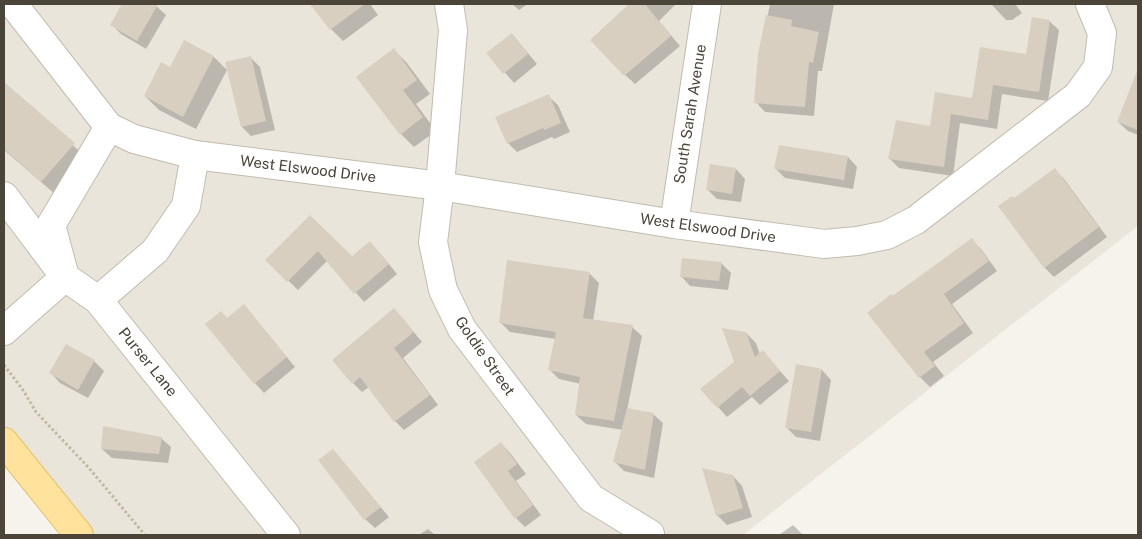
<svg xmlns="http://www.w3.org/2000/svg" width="1142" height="539" font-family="'Public Sans',sans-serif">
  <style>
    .residential { fill: #eae5da }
    .shadow { fill: #0003 }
    .building { fill: #d8cfc1 }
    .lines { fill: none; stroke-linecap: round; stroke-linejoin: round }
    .minor-casing { stroke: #c2bbae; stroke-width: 30 }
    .primary-casing { stroke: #e6c16a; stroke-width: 30 }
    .path { stroke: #c4b79f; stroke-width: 3; stroke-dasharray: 2.5 2.5; stroke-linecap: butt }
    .minor { stroke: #fff; stroke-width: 28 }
    .primary { stroke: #ffe39c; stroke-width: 28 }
    .labels { text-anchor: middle; stroke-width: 4.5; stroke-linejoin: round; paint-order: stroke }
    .street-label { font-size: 15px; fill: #4b4439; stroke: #fff }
  </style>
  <rect width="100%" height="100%" fill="#f6f3ec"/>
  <path class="residential" d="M4,4H1138V226L743,535H79L4,442Z"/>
  <g class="shadow">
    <path d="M124,4H154L166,15L146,49L121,34L112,25Z"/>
    <path d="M318,4H370L378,15L343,41L331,29L314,7Z"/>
    <path d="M512,4H528L519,10Z"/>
    <path d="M627,4H676L659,21L680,46L635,84L625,75L628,6Z"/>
    <path d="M770,4H834L822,71H818L814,116L765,112L756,102L760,54Z"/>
    <path d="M991,4H1015L1022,13L1012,20H1006Z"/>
    <path d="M1049,21L1059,30L1048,101L1002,94L997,129L960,123L953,176L899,168L890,159L931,128L936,94L974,99L1027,56Z"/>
    <path d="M512,34L537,64L514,83L488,53Z"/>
    <path d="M185,42L214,57L227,70L196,129L159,110L145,96L171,69Z"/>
    <path d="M394,50L407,63L430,94L416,104L436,131L414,147L401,134Z"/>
    <path d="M250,57L260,67L275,130L251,136L242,127Z"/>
    <path d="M9,88L87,158L56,195L4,150V94Z"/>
    <path d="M548,96L558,105L570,132L554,139L552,137L517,152L508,143Z"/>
    <path d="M1128,98L1138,102V135L1128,131L1118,122Z"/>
    <path d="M848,157L857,167L853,189L785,178L775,168Z"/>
    <path d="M736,169L745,179L741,202L717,199L707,189Z"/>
    <path d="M1055,170L1064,179L1107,237L1054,277L1045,268L999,206L1014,199Z"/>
    <path d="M310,217L351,258L379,252L397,274L364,302L328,260L298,290L267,260Z"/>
    <path d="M971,240L981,249L997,271L952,304L973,333L933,362L944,376L930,387L920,377L869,313Z"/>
    <path d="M508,261L590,274L599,283L593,321L632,327L642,336L627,410L653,414L663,423L654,478L624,471L615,462L623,430L586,424L576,415L581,384L559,379L550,370L556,339L510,332L501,323Z"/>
    <path d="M721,263L731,273L728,290L690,286L681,276Z"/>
    <path d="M244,305L295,367L264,393L255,383L227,319Z"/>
    <path d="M403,319L422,342L403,358L438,405L404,430L395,421L369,387L362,392L353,383Z"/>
    <path d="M746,333L756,343L760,355L772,362L789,381L760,405L752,397L727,417L702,389L735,362Z"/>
    <path d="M66,345L94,361L104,371L88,398L60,383L51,373Z"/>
    <path d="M797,366L822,370L831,380L820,441L796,437L786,427Z"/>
    <path d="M161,438L171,447L168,463L112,458L102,449Z"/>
    <path d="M501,443L510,453L526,474L516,481L541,515L525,527L516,518Z"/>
    <path d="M333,450L389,517L375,528L365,519L319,460Z"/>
    <path d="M733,476L742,486L752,517L727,525L717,515Z"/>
    <path d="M793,525L803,535H779Z"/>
    <path d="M428,529L435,535H419Z"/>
  </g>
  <g class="building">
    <path d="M122,4H158L137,41L110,25Z"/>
    <path d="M310,4H365L330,30Z"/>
    <path d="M629,4H645L671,36L624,76L590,40Z"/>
    <path d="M766,15L792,20L791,26L819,32L813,63L809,62L805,107L754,103L758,54Z"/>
    <path d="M1032,17L1050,20L1039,92L993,85L988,120L951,114L944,167L888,159L896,120L930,126L935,92L972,98L980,47L1026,54Z"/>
    <path d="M512,33L528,54L503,74L486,53Z"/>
    <path d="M184,40L214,56L183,117L144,96L161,62L170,67Z"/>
    <path d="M394,48L417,80L403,90L423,117L400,135L356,77Z"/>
    <path d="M251,56L266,121L241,127L225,62Z"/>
    <path d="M1137,71H1138V130L1117,122Z"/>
    <path d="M4,82L75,143L41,182L4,149Z"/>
    <path d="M549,94L561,123L544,130L543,128L507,144L495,117Z"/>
    <path d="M779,145L848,156L844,180L774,169Z"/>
    <path d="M710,164L736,168L732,194L706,190Z"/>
    <path d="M1055,168L1099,227L1044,268L998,206L1012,196L1014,198Z"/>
    <path d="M310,215L352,256L370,241L389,264L354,294L318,251L287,282L265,260Z"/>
    <path d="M972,238L989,261L944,294L964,323L924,352L935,366L919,378L867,313L891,294L893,296Z"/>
    <path d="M682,258L722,262L719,281L680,277Z"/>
    <path d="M507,260L590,272L583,318L633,325L614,421L575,415L580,377L548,370L556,332L499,323Z"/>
    <path d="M244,304L287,357L254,384L205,324L221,311L227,318Z"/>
    <path d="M394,308L414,332L394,348L430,395L394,422L360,377L352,384L332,360Z"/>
    <path d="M722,328L746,332L755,357L763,350L780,371L750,396L742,387L717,408L700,389L734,362Z"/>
    <path d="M66,344L95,360L78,390L49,373Z"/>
    <path d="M796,364L822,369L811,432L785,428Z"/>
    <path d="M627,408L654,413L645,470L613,462Z"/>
    <path d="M103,426L162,437L159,454L101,449Z"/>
    <path d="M501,442L517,464L508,471L533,505L515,519L474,462Z"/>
    <path d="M333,449L381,507L364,520L318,460Z"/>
    <path d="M702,468L733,475L743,508L716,516Z"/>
  </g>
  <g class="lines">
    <g class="minor-casing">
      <g id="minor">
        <path d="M13,4L109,127L134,139L195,155L440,186L674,224L824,244L857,241L887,235L916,220L1078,95L1098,67L1102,33L1090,4"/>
        <path d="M449,4L453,30L440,186L433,242L443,290L462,329L591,498L650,534"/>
        <path d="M4,196L65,277L98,300L286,535"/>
        <path d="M674,224L707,4"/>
        <path d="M98,300L155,251L186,206L195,155"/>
        <path d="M4,331L65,277L51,225L109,127"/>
      </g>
    </g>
    <g class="primary-casing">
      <path id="primary" d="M4,442L79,535"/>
    </g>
    <path class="path" d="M4,365L23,390L36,412L89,468L145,535"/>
    <use href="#minor" class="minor"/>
    <use href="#primary" class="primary"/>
  </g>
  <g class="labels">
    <g class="street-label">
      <text transform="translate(690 114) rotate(-81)" y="5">South Sarah Avenue</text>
      <text transform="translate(308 169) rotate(7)" y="5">West Elswood Drive</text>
      <text transform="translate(708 228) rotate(8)" y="5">West Elswood Drive</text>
      <text transform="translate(485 356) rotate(55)" y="5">Goldie Street</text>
      <text transform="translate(148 362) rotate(51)" y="5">Purser Lane</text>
    </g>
  </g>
  <rect width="1142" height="539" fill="none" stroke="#4b4439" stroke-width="10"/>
</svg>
